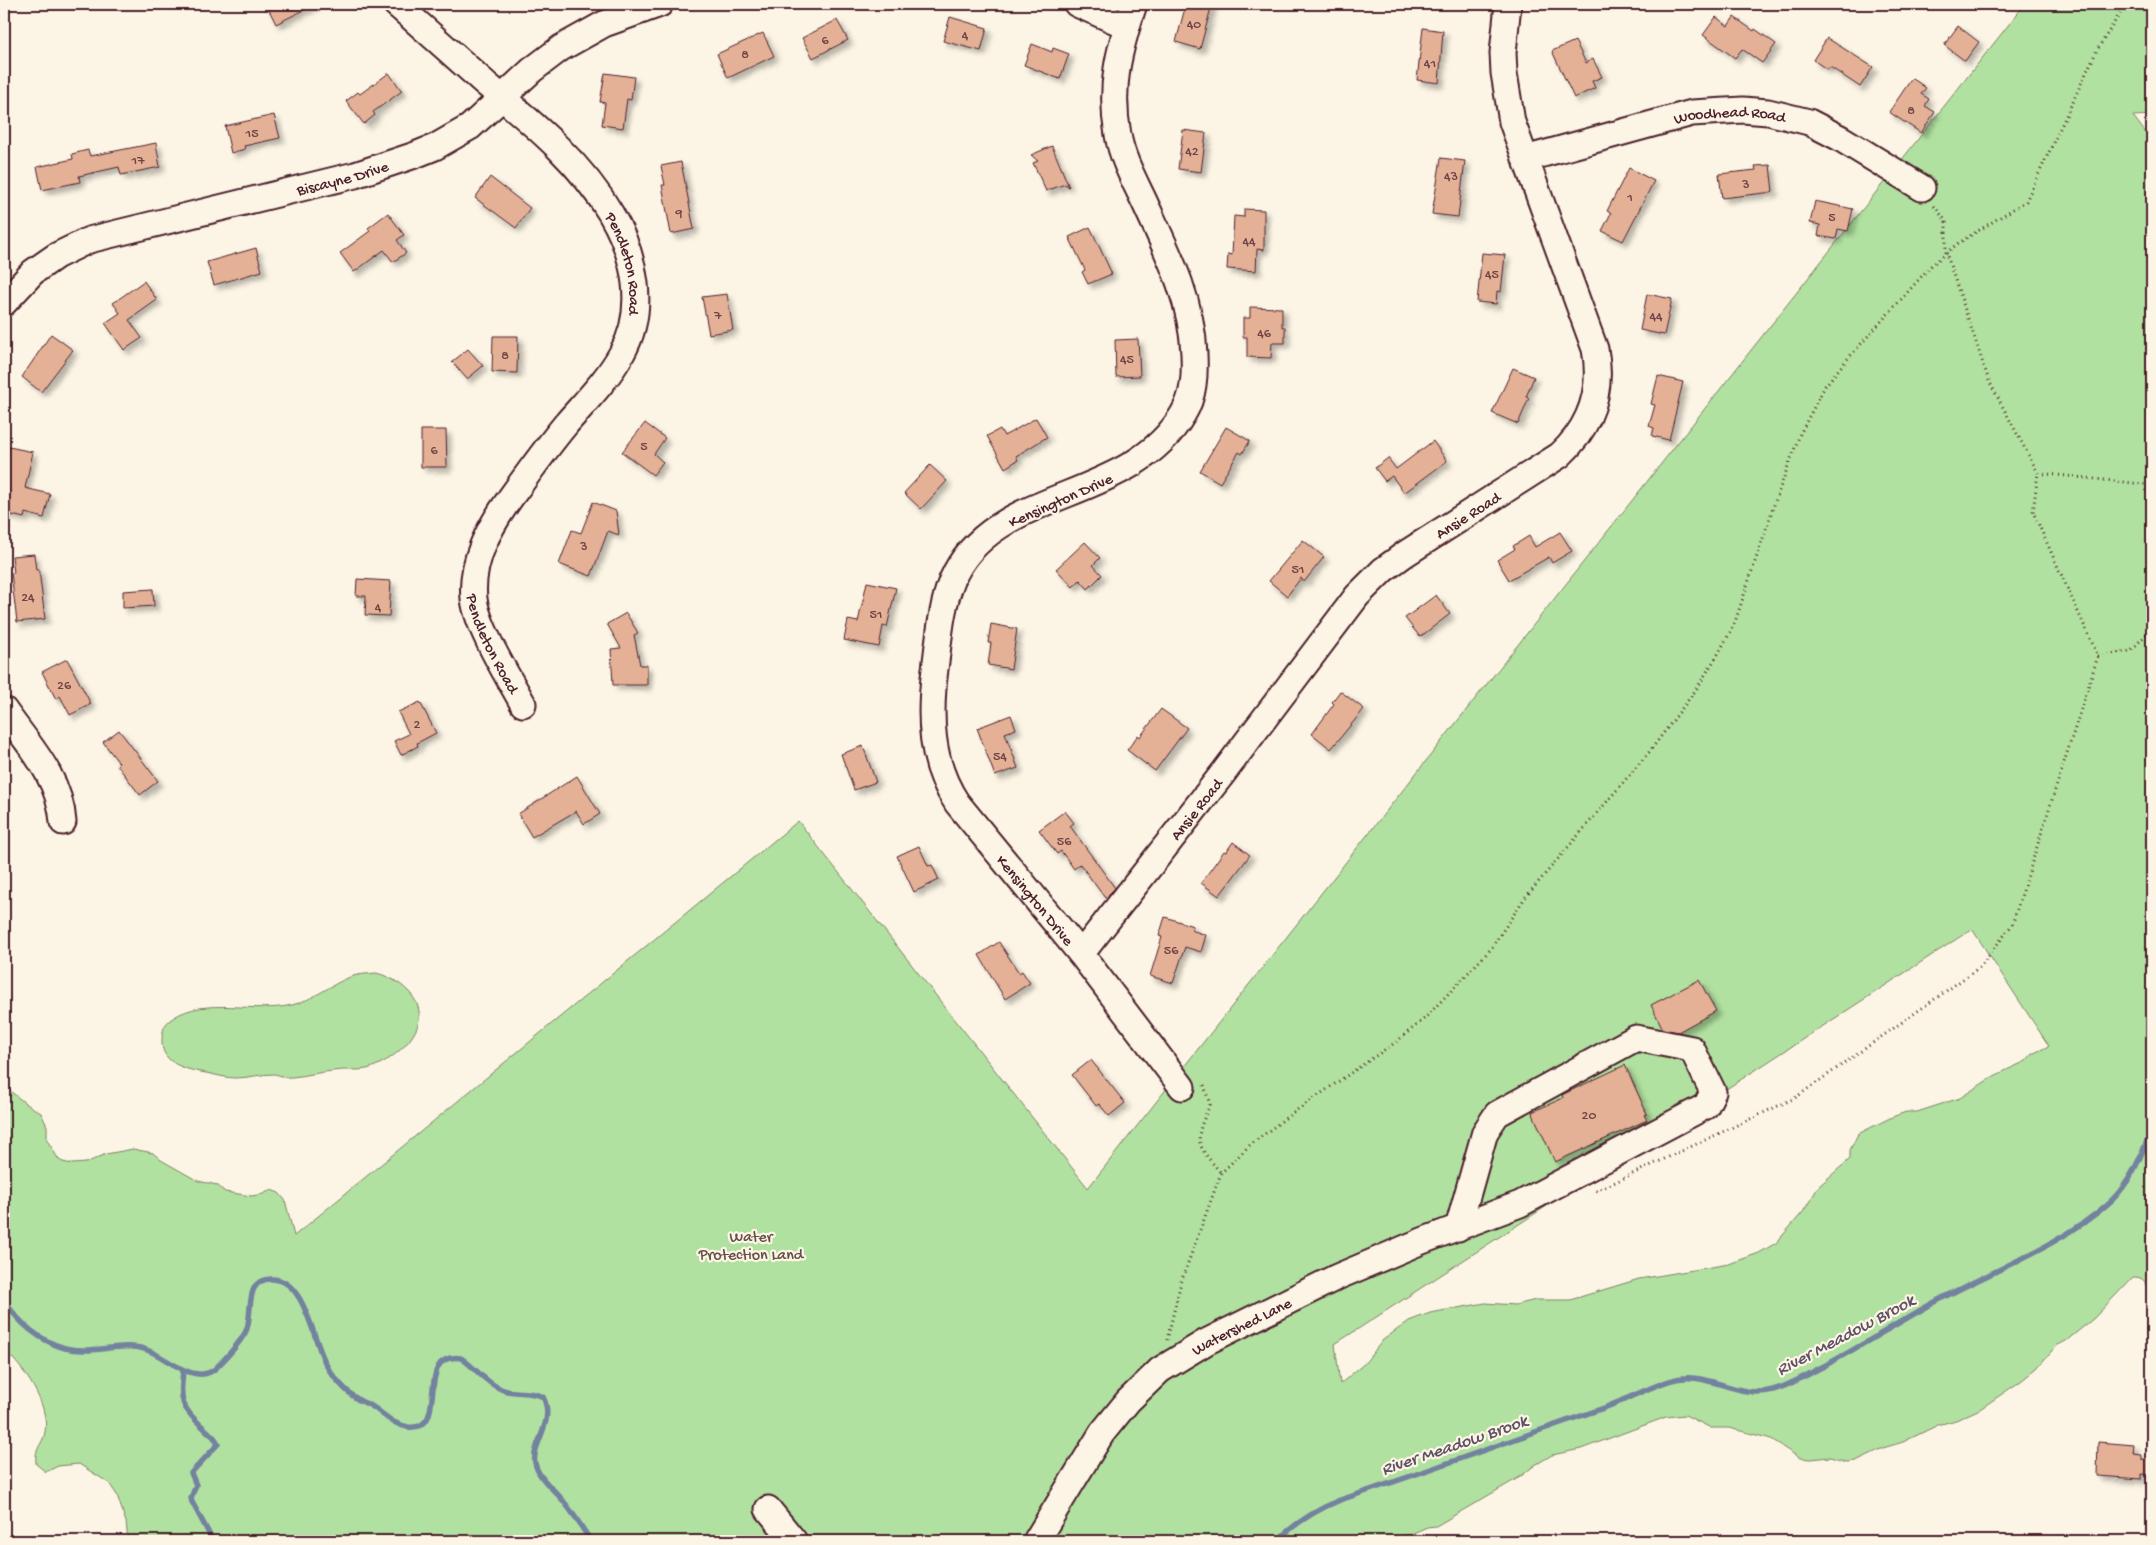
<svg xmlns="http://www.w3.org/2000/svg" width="2156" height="1545" font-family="'Gochi Hand',sans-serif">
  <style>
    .green { fill: #b1e1a0; stroke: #7e8066; fill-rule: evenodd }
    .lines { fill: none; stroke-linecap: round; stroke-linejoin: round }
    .stream { stroke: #73829f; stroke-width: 5.5 }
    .building { fill: #e4b197; stroke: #4a1f2b; filter: url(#shadow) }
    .minor-casing { stroke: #4a1f2b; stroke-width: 29 }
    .path { stroke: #4a1f2b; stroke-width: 3; stroke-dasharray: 1 4; stroke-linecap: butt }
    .minor { stroke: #fcf5e5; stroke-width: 25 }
    .labels { text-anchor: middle; stroke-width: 4.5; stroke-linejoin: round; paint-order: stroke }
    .number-label { font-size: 14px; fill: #704446 }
    .street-label { font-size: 16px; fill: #4a1f2b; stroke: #fcf5e5 }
    .park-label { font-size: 16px; fill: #645048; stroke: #fcf5e5 }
    .water-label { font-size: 18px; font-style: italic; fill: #5e5165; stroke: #fcf5e5 }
  </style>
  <defs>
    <filter id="shadow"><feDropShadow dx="4.5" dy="4.5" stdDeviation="2.5" flood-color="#0004"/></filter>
  </defs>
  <rect width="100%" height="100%" fill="#fcf5e5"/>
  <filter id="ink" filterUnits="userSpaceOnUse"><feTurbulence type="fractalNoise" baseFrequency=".02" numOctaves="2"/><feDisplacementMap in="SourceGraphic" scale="10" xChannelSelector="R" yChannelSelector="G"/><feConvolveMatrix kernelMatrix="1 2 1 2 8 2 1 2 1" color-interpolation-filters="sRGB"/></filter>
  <g filter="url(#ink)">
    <g class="green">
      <path d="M2025,4H2152V115L2133,116L2152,141V1318C2142,1305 2156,1276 2133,1277L2094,1318L2066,1341L2056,1346L2037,1368L2021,1381L1980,1409L1956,1420L1938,1425L1903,1442L1883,1448L1856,1461L1847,1462L1830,1457L1810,1459L1800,1458L1768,1438L1729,1428H1711L1685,1415L1666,1417L1581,1449L1552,1455L1535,1465L1520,1477L1436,1526L1427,1527L1411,1534L1378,1541H128L126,1522L117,1495L109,1483L79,1464L58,1466L46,1472L36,1464C34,1447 43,1445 45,1432C50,1405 23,1366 4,1350V1086L25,1103L41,1113L47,1126V1140L59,1160L63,1162L72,1164L86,1163L106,1154L133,1149L153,1153L161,1160L198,1181L217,1185L225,1192L252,1196L263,1194L271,1190L279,1193L285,1200L294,1236L798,821L1088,1188ZM1972,929L2049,1046L2032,1054L2026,1061L1994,1076L1960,1098L1917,1112H1906L1892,1117L1858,1134L1850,1150V1159L1819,1186L1803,1212L1776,1243L1759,1253L1729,1264L1639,1279L1570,1300H1536L1515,1305L1485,1303L1430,1313L1409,1321L1383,1340L1365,1363L1340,1384L1335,1344Z"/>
      <path d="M376,973C391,976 411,989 417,1004C429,1032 392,1062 367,1069C357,1071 344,1069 333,1071C319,1072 306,1076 292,1077C285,1078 280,1075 274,1074C261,1074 248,1078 236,1078C225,1078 217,1075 206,1073C189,1070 161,1065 162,1041C162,1031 164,1023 173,1018C205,996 254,1014 292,1005C313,1000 330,985 350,977C358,974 367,974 376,973Z"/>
    </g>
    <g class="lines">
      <g class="stream">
        <path d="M4,1300C18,1322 39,1341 65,1348C92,1355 123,1341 147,1350C167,1357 196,1387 216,1368C226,1358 238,1345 245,1333C255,1318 241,1277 273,1279C309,1281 313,1351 332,1374C339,1383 350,1395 359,1400C364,1403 369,1404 373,1407C386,1416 392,1424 408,1427C452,1432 412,1351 461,1358C475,1367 484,1382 501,1389C514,1395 530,1390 543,1397C556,1422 531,1444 535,1463C538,1477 551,1487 560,1497C572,1510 581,1527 591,1541"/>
        <path d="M183,1370C180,1403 180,1406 205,1429C210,1434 216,1437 218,1444L191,1473L196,1485L191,1498L192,1502L213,1541"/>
        <path d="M1277,1541C1296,1522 1316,1510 1340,1500C1429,1471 1516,1438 1604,1408C1626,1400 1647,1388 1669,1381C1707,1368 1735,1400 1773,1390C1791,1385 1808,1374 1824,1366C1865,1344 1905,1318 1946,1296C2001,1267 2064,1244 2111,1201C2132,1181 2141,1155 2152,1129"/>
      </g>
    </g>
    <g class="building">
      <path d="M266,4H316L276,24Z"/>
      <path d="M1186,4H1212L1200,49L1176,42Z"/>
      <path d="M950,17L987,28L981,51L943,41Z"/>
      <path d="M1716,17L1728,26L1734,17L1754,31L1755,29L1776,44L1762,63L1742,49L1735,58L1703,35Z"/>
      <path d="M837,20L848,40L813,58L802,38Z"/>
      <path d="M1958,26L1979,42L1965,61L1944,45Z"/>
      <path d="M1423,28L1443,31L1439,83L1417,80Z"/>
      <path d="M763,33L774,56L728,78L717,54Z"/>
      <path d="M1827,38L1873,67L1860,87L1830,67L1828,70L1813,60Z"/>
      <path d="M1575,41L1586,63L1593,59L1602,77L1592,81L1595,88L1574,98L1552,51Z"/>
      <path d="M1032,44L1052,52L1053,48L1069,54L1060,79L1024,65Z"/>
      <path d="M389,73L402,91L373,112L375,115L364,124L346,101L358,92L360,94Z"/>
      <path d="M605,73L634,77L631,100L627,99L623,128L602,125L605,103L600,102Z"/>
      <path d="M1912,78L1926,88L1921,94L1929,99L1925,106L1935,112L1921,133L1889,112Z"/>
      <path d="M274,115L280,138L244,146L245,149L231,153L225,126Z"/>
      <path d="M1183,130L1206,133L1201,172L1178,169Z"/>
      <path d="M156,143L160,167L121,175L119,167L79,176L80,182L42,190L37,167L73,159L72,154L88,150L90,156Z"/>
      <path d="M1052,146L1069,187L1065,184L1046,191L1033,163L1038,161L1031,155Z"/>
      <path d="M1441,158L1465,161L1458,217L1432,214Z"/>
      <path d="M681,162L694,229L671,234L662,185H665L661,166Z"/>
      <path d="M1770,165L1773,192L1722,198L1719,174L1756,170L1755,166Z"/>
      <path d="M1629,168L1654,181L1623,241L1602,231L1611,213L1607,211Z"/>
      <path d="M490,177L530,208L516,228L475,198Z"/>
      <path d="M1815,201L1853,209L1848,231L1838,229L1836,239L1818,236L1820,225L1810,223Z"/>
      <path d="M1244,209L1264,210V250L1257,249L1256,271L1227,269L1228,254L1232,255L1234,216L1244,217Z"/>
      <path d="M388,213L404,235L397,240L406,253L393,262L384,250L354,272L340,253L370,231L368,228Z"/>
      <path d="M1090,227L1112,274L1088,284L1082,272L1085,270L1069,237Z"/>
      <path d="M256,248L262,271L214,285L207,262Z"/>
      <path d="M1482,253L1505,255L1501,292L1497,291L1496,304L1477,302Z"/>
      <path d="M144,281L157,300L129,320L142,338L124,350L105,323L120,313L113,303Z"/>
      <path d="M727,294L733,330L709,334L702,297Z"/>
      <path d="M1647,294L1672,299L1664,335L1640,330Z"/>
      <path d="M1250,307L1282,308V327H1285V343H1272L1271,358L1247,357V337H1243V318H1250Z"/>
      <path d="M51,334L73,350L41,392L22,377Z"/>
      <path d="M493,336H518L517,373L492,372Z"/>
      <path d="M1138,339L1140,376L1116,377L1115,340Z"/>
      <path d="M468,349L483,366L467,379L452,362Z"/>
      <path d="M1513,368L1534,377L1526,397L1529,398L1518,424L1492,413Z"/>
      <path d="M1658,376L1683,382L1669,440L1652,436L1654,428L1649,426L1655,405L1651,404Z"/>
      <path d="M1036,418L1047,437L1016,456L1018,460L1005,468L987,436L1000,429L1004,436Z"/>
      <path d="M645,423L665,438L654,454L663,462L653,475L622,452Z"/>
      <path d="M1226,427L1250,441L1242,454L1239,452L1220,483L1200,471Z"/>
      <path d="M421,430H446L447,467H421Z"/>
      <path d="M1433,441L1447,461L1404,493L1392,476L1385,481L1375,468L1388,458L1396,469Z"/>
      <path d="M9,447L33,452L25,488L50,494L44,518L25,513L24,518L4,513L8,492L4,491V469Z"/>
      <path d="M930,465L947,481L921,509L904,493Z"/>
      <path d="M593,502L616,511L619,535L608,531L591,576L559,564L572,530L581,533Z"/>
      <path d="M1560,532L1572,551L1552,563L1549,557L1509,580L1497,560L1515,549L1513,546L1529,536L1535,547Z"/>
      <path d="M1303,540L1324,557L1304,582L1301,578L1287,596L1269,581Z"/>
      <path d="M1085,542L1100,558L1093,565L1102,575L1088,589L1080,580L1073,587L1056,569Z"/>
      <path d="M34,554L36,570H39L45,619L17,622L11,573H14L12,556Z"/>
      <path d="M357,579L391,581L389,616L365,615L366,596H356Z"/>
      <path d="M867,582L896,588L887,627L883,626L879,647L844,640L848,620L858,622Z"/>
      <path d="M153,589L154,606L123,608V591Z"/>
      <path d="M1436,595L1450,614L1420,637L1405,618Z"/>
      <path d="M626,613L638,633L634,635L640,665H647V685H613L611,649L621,648L607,624Z"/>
      <path d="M991,624L1017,629L1011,669L988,665L991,643H988Z"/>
      <path d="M67,659L91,704L70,715L60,696L56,699L42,672Z"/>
      <path d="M1340,691L1364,709L1331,749L1312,734L1334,704L1332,702Z"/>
      <path d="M420,702L436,733L417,743L418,746L401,755L394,741L409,734L398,712Z"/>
      <path d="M1161,709L1187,728L1155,771L1127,750L1138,735L1140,737Z"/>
      <path d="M1011,715L1016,729L1005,733L1018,768L995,776L977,728Z"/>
      <path d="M119,730L158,781L140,795L117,765L119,763L103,742Z"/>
      <path d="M863,746L876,782L854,790L841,754Z"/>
      <path d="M577,776L600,814L584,824L576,811L532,837L518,814Z"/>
      <path d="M1065,811L1074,823L1070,826L1115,888L1105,898L1080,864L1074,869L1061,851L1057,854L1039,830Z"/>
      <path d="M1233,842L1250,855L1219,896L1201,883L1224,851L1226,852Z"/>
      <path d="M919,846L928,866L932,865L939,880L914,892L897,856Z"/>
      <path d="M1165,917L1193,926L1191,930L1206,935L1201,952L1185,947L1173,983L1150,976L1162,937L1159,936Z"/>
      <path d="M999,942L1019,973L1022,971L1030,983L1005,999L979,955Z"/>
      <path d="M1699,980L1716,1011L1678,1032L1663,1029L1651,1005Z"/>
      <path d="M1091,1060L1125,1103L1109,1116L1099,1104L1096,1106L1072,1075Z"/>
      <path d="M1625,1065L1647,1114L1644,1115L1647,1120L1555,1162L1532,1112L1563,1098L1562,1095L1570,1091Z"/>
      <path d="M2098,1442L2134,1445L2133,1454L2142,1455V1459L2152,1460V1475L2142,1474V1479L2097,1476Z"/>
    </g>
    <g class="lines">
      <g class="minor-casing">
        <g id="minor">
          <path id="s1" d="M396,4C426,30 456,57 486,84C531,122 580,161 611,214C635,255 647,309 622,353C608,379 585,402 566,424C547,447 529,472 511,497C490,526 470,561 474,599C478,629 509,678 523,704"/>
          <path d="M1077,4L1127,26"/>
          <path id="s2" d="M1134,4C1119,50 1109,86 1118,135C1122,158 1134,180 1144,201C1167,251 1192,299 1194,354C1195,375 1194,396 1183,414C1130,505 992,486 952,580C941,607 939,640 935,669C929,716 930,763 957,803L1081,954L1182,1087"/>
          <path id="s3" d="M1525,159L1692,113L1743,110L1768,112L1809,122L1840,138L1922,188"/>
          <path id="s4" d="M4,303L33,272L56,256L89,240L355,175L415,155L435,147L470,127L532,70L561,48L604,24L660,4"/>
          <path d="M4,710C29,746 60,777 63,822"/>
          <path id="s5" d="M1081,954L1224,772L1357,596L1383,570L1405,554L1560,455C1591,426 1603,391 1595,349L1512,122L1504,73L1503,53L1508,4"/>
          <path d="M768,1509L794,1541"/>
          <path id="s6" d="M1036,1541L1102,1433L1128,1401L1160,1370L1206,1342L1337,1277L1422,1241L1520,1204L1706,1106L1713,1092L1692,1049L1636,1038L1497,1114L1485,1132L1458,1228"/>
        </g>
      </g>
      <g class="path">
        <path d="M1934,206L1946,221V253L1989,381L2038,473"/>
        <path d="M2098,656L2130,651L2152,629"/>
        <path d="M1204,1085L1210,1105C1193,1141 1196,1144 1221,1173"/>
        <path d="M1596,1191L1795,1098L1980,967L2012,925L2098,656L2033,512L2038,473L2152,485"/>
        <path d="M1167,1340L1181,1282L1221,1173L1250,1145L1291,1114L1396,1042L1424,1019L1490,950L1524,899L1650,751L1695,691L1717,656L1734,625L1777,496L1800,434L1825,386L1843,364L1931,266L1957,244L2026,201L2097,50L2126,4"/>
      </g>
      <use href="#minor" class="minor"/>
    </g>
  </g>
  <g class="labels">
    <g class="number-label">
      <text x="1194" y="28">40</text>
      <text x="965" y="39">4</text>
      <text x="825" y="44">6</text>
      <text x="745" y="58">8</text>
      <text x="1430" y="67">41</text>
      <text x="1911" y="114">8</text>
      <text x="252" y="137">15</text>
      <text x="1192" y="155">42</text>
      <text x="138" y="164">17</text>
      <text x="1451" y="180">43</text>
      <text x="1746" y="188">3</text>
      <text x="1630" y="201">1</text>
      <text x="679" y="217">9</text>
      <text x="1832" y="221">5</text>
      <text x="1249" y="245">44</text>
      <text x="1492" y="278">45</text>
      <text x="718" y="319">7</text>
      <text x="1656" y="320">44</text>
      <text x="1264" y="337">46</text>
      <text x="505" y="359">8</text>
      <text x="1127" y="363">45</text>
      <text x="644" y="450">5</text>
      <text x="434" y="454">6</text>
      <text x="584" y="550">3</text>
      <text x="1298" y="573">51</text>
      <text x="28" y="601">24</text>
      <text x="378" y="611">4</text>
      <text x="876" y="618">51</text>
      <text x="64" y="689">26</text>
      <text x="417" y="728">2</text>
      <text x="1000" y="760">54</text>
      <text x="1064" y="845">56</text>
      <text x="1171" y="954">56</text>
      <text x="1589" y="1119">20</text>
    </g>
    <g class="street-label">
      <text dy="6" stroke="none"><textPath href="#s3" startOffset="211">Woodhead Road</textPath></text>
      <text dy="6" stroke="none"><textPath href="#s4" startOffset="368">Biscayne Drive</textPath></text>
      <text dy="6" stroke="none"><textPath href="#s1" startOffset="354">Pendleton Road</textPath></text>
      <text transform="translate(1060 499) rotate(-24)" y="6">Kensington Drive</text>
      <text dy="6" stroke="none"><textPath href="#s5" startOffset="590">Ansie Road</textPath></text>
      <text dy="6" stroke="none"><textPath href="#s1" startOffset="789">Pendleton Road</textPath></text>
      <text dy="6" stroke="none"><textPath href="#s5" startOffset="185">Ansie Road</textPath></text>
      <text dy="6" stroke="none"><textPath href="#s2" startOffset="1075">Kensington Drive</textPath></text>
      <text dy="6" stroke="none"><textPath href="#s6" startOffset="305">Watershed Lane</textPath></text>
    </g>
    <g class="park-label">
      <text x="751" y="1241">Water<tspan x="751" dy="18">Protection Land</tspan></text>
    </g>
    <g class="water-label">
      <text transform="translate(1845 1334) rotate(-28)" y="6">River Meadow Brook</text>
      <text transform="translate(1454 1444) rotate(-19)" y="6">River Meadow Brook</text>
    </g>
  </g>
  <rect width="2156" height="1545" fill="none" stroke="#fcf5e5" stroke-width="20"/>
  <rect x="10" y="10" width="2136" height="1525" fill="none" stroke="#4a1f2b" stroke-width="2" filter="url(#ink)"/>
</svg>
